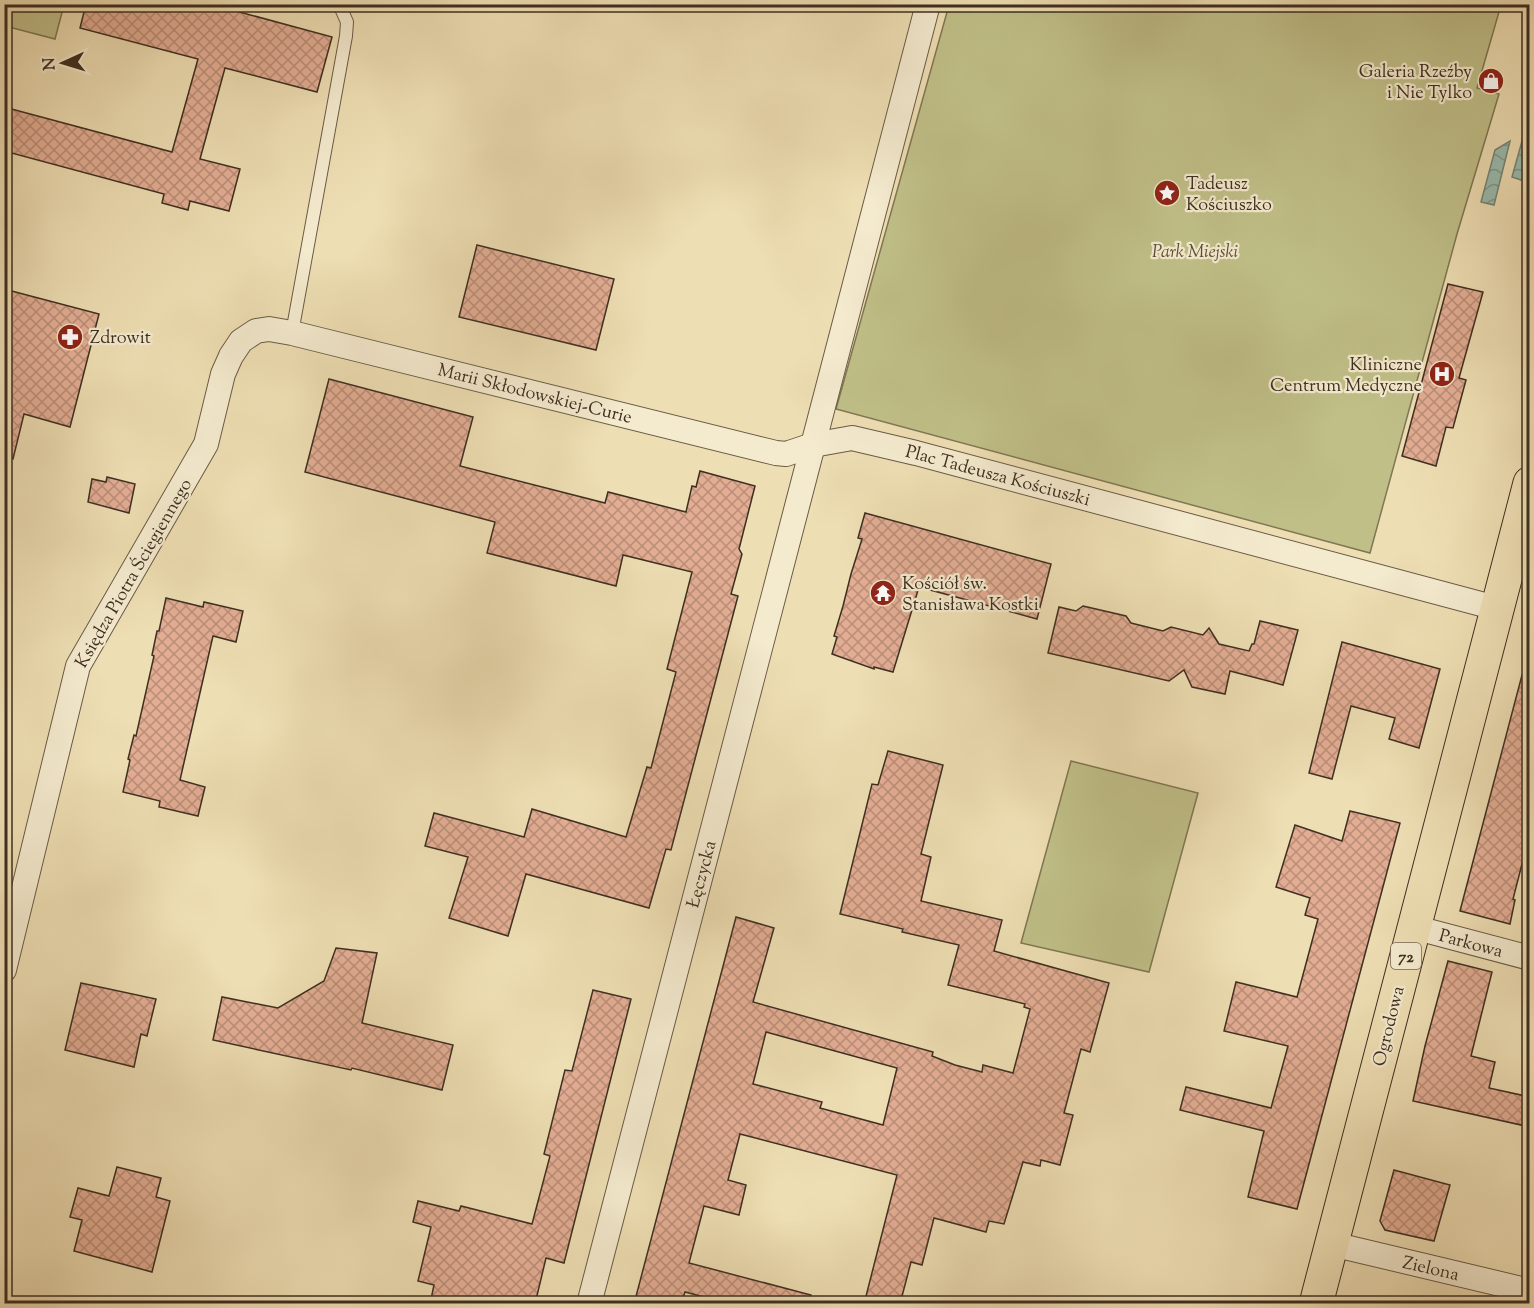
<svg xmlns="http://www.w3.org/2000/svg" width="1534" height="1308" font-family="'Sorts Mill Goudy',serif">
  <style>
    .park { fill: #c0bf88; stroke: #7f7754; stroke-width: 1.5 }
    .water { fill: url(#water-waves); stroke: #758476; stroke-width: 1.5 }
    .building { fill: url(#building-cross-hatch); stroke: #3e2f21; stroke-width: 1.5; fill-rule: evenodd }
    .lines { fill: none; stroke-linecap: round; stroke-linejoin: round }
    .lane-casing { stroke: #6a5b46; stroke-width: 14 }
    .street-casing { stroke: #6a5b46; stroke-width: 26 }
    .primary-casing { stroke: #3e2f21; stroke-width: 35 }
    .lane { stroke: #f4eace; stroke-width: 12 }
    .street { stroke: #f4eace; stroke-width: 24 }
    .primary { stroke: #eedeb3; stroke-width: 33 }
    .labels { text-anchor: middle; stroke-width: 4.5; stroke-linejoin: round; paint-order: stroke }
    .shield { fill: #f4eace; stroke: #756755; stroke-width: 1.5 }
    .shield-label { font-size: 16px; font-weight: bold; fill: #3e2f21 }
    .poi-label { font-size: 18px; fill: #3e2f21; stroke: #f4eace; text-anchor: start }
    .park-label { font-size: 18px; font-style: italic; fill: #584c36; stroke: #f4eace }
    .street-label { font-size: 18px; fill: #3e2f21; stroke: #f4eace }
  </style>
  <defs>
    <pattern id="water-waves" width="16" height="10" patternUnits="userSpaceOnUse" patternTransform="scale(1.5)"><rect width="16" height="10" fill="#99bcae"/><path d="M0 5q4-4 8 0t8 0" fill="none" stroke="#7e998d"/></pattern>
    <pattern id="building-cross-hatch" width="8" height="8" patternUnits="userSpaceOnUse" patternTransform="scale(1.5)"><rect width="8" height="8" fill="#e3ad93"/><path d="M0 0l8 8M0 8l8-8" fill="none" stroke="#b98d78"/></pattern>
  </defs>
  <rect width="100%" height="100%" fill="#eedeb3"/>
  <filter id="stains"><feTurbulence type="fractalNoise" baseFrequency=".00333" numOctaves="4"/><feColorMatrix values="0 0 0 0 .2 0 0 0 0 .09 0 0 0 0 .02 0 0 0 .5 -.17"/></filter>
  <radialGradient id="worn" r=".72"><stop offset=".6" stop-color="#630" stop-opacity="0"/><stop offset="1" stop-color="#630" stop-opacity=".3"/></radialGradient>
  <g class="park">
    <path d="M4,5H64L55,39L5,26Z"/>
    <path d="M949,5H1501L1477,88L1499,94L1457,234L1370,553L836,409Z"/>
    <path d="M1071,761L1198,793L1149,972L1021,943Z"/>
  </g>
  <g class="water">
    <path d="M1529,131V163L1524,181L1512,177L1524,134Z"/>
    <path d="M1510,141L1494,205L1481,202L1495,150Z"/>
  </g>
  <g class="building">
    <path d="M86,4H210L332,37L317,92L225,68L200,159L240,169L229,211L190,201L188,210L162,203L164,194L4,151V107L172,152L198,59L80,28Z"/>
    <path d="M477,245L614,279L596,350L459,317Z"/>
    <path d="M1448,284L1483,292L1459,378L1466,380L1453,428L1446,427L1436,466L1402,456Z"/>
    <path d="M4,289L99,314L70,427L24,414L13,459L4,458Z"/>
    <path d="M329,379L473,417L460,466L605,503L608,492L686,512L692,486L696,487L700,471L755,486L739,549L742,554L731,594L738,596L671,850L666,849L649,908L526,874L508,936L449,918L468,857L425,846L434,813L524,837L532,809L626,837L647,767L651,768L676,672L667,669L692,572L623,555L616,586L487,553L495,522L305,472Z"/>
    <path d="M107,477L135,484L129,513L88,502L92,479L106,482Z"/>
    <path d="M865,513L1051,564L1037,619L919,587L893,672L874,667V669L832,654L837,637L834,636L843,606L851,574L862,539L858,538Z"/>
    <path d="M166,598L203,607L204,602L243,611L236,642L213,636L180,780L205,787L198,816L159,807L160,801L123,792L130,760L128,759L134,735L136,736L154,656L152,655L157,631H159Z"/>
    <path d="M1083,606L1126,616L1131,623L1163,631L1171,627L1203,635L1209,628L1219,644L1249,651L1252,644H1254L1260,621L1298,630L1283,685L1230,671L1225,694L1192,687L1184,670L1169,681L1048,653L1059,607L1076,611Z"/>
    <path d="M1342,642L1440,669L1419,748L1389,739L1395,718L1351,706L1332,779L1309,773Z"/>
    <path d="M1522,675L1530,676V833L1513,899L1515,900L1510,924L1460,911Z"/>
    <path d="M888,751L943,765L921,854L931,857L921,901L1002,920L994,951L1109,983L1090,1052L1081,1049L1064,1113L1073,1115L1060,1165L1041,1160L1040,1166L1023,1162L1004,1224L989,1221L986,1232L934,1218L922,1265L911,1262L900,1304H864L897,1175L740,1134L728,1180L746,1185L739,1215L704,1206L689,1263L811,1295L810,1304H730L685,1292L681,1304H634L736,917L774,928L753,1002L933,1052L932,1056L955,1065L982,1072L983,1065L1013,1073L1030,1009L1024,1007L1025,1004L948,985L959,945L902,932L903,929L840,914L872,784L878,785ZM766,1032L897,1068L883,1125L820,1108L822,1102L753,1084Z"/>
    <path d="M1350,811L1400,823L1297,1209L1248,1197L1264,1131L1180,1110L1186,1087L1271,1108L1288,1046L1224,1031L1236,982L1297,997L1318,919L1305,915L1310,898L1276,887L1295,825L1342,841Z"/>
    <path d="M336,948L377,953L362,1023L453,1045L442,1090L352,1068L351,1070L213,1040L222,997L278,1008L324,981Z"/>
    <path d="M1448,961L1492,972L1471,1056L1495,1062L1489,1088L1530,1097V1127L1413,1101L1425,1046Z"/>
    <path d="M81,983L156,999L147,1036L141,1034L134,1067L65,1050Z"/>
    <path d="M593,990L631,999L564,1263L546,1258L535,1304H430L434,1285L418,1281L431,1227L413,1222L418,1201L459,1211L461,1206L473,1209L532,1224L550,1156L544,1154L565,1070L572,1071Z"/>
    <path d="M117,1167L161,1178L156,1197L170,1201L152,1272L74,1251L82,1220L70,1217L78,1188L109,1196Z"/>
    <path d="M1394,1170L1450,1185L1434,1241L1385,1230L1380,1221Z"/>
  </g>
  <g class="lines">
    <g class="lane-casing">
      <path id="lane" d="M292,333L346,36L347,22L339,4"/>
    </g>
    <g class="street-casing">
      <g id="street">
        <path d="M1413,927L1530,958"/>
        <path d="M4,970L78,666L206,444L223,374L231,356L241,341L256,331L269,329L292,333L776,453L786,454L813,445L852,438L916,453L1496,608"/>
        <path d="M1332,1244L1530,1291"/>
        <path d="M589,1304L928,4"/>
      </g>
    </g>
    <g class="primary-casing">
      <path id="primary" d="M1316,1304L1530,483"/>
    </g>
    <use href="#lane" class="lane"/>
    <use href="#street" class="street"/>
    <use href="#primary" class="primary"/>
  </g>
  <defs>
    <g id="shop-disc" transform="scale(1.35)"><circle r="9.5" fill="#8f2418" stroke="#f4eace"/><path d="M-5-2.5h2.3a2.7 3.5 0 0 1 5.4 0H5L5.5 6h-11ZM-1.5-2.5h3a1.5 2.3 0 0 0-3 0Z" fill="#fff"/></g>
    <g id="sight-disc" transform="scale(1.35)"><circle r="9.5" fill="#8f2418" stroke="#f4eace"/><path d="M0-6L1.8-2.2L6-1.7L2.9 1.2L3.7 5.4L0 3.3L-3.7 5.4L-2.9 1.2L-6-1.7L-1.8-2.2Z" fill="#fff"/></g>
    <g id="pharmacy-disc" transform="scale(1.35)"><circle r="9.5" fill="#8f2418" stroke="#f4eace"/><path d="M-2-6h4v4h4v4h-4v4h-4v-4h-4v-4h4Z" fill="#fff"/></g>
    <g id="hospital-disc" transform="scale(1.35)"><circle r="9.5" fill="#8f2418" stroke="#f4eace"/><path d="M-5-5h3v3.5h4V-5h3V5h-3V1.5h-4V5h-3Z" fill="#fff"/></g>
    <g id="temple-disc" transform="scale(1.35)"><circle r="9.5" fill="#8f2418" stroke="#f4eace"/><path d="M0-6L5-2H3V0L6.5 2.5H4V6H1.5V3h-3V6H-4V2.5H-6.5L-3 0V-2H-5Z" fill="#fff"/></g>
  </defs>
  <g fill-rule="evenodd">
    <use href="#shop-disc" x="1491" y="81"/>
    <use href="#sight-disc" x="1167" y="193"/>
    <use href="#pharmacy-disc" x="70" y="337"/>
    <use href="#hospital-disc" x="1442" y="374"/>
    <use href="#temple-disc" x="883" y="593"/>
  </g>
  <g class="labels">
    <rect class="shield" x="1391" y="943" width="30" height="26" rx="4.5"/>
    <g class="shield-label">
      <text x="1406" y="962">72</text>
    </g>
    <g class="poi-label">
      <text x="1472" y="77" text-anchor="end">Galeria Rzeźby<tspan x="1472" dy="21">i Nie Tylko</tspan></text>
      <text x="1186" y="189">Tadeusz<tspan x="1186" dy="21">Kościuszko</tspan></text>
      <text x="90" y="343">Zdrowit</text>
      <text x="1422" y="370" text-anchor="end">Kliniczne<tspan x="1422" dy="21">Centrum Medyczne</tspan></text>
      <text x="902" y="589">Kościół św.<tspan x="902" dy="21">Stanisława Kostki</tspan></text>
    </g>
    <g class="park-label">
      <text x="1195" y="257">Park Miejski</text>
    </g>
    <g class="street-label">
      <text transform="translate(535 393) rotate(14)" y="6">Marii Skłodowskiej-Curie</text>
      <text transform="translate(998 475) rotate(15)" y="6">Plac Tadeusza Kościuszki</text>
      <text transform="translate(133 573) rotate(-60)" y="6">Księdza Piotra Ściegiennego</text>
      <text transform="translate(701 874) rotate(-75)" y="6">Łęczycka</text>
      <text transform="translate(1471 943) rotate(15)" y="6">Parkowa</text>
      <text transform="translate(1388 1026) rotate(-76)" y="6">Ogrodowa</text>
      <text transform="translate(1431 1268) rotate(13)" y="6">Zielona</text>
    </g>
  </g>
  <rect width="1534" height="1308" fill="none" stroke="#eedeb3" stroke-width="24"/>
  <rect x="6" y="6" width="1522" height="1296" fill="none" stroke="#3e2f21" stroke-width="3"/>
  <rect x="12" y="12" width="1510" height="1284" fill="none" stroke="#3e2f21" stroke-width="1.5"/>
  <g transform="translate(63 63) rotate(266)" stroke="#f4eace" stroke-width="4.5" paint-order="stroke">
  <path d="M0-4.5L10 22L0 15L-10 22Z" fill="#3e2f21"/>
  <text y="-9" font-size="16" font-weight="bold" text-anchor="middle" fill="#3e2f21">N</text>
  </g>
  <rect width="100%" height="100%" filter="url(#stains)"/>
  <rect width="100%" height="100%" fill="url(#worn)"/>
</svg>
